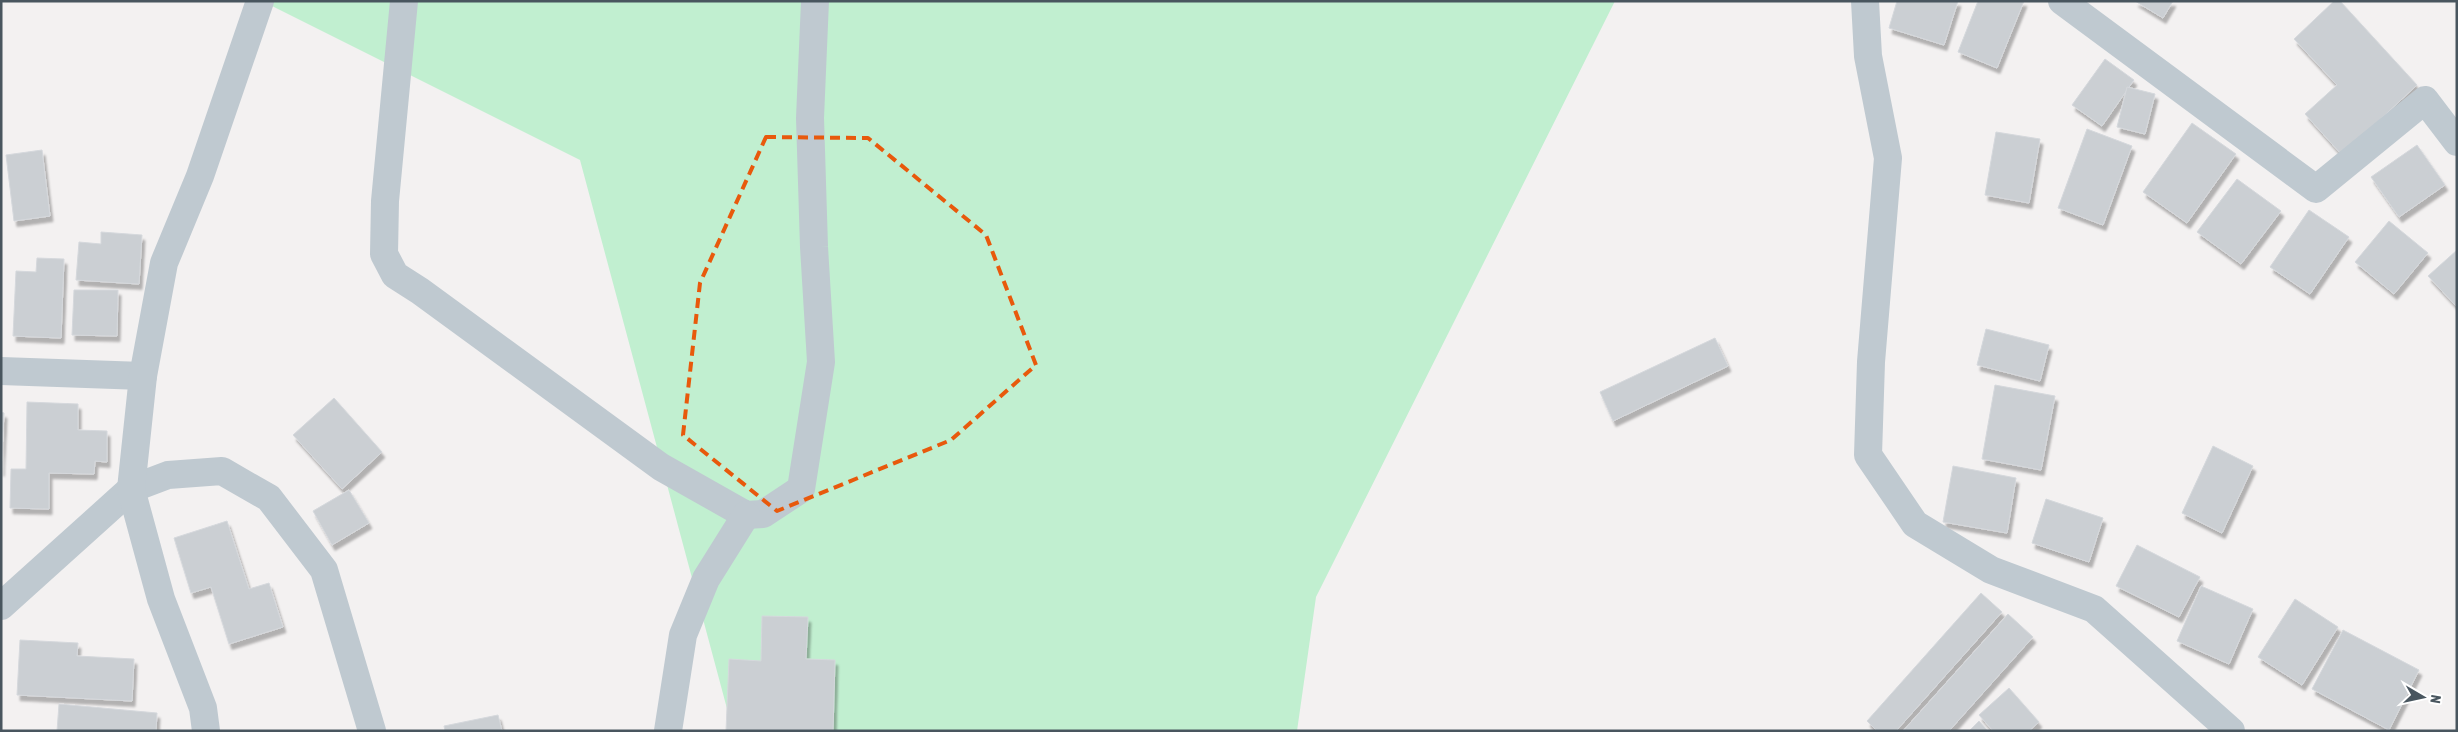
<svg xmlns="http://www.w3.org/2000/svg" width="2458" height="732" font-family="'Asap Condensed',sans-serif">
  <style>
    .green { fill: #c1efd0 }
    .building { fill: #cbcfd3; stroke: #d5d8dc; filter: url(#shadow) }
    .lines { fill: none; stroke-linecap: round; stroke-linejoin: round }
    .minor { stroke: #bfc9d0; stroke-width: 28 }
    .marked { fill: none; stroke: #e8590c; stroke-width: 4; stroke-dasharray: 10 6; stroke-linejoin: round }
  </style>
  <defs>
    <filter id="shadow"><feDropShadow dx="3" dy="5.5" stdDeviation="1" flood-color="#0004"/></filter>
  </defs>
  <rect width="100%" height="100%" fill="#f3f1f1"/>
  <path class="green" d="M262,1H1615L1316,597L1297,731H733L580,160Z"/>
  <g class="building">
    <path d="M1897,1H1958L1944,45L1889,28Z"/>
    <path d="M1978,1H2024L1997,68L1958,52Z"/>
    <path d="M2135,1H2173L2163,18Z"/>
    <path d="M2334,1H2340L2417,85L2342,155L2305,114L2337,85L2294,39Z"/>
    <path d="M2105,59L2134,80L2102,126L2072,105Z"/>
    <path d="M2127,87L2155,94L2145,134L2117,127Z"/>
    <path d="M2192,123L2236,154L2187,223L2143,192Z"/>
    <path d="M2087,129L2132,146L2103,225L2058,208Z"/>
    <path d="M1996,132L2040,139L2029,203L1985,195Z"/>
    <path d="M2417,145L2445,185L2399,217L2371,177Z"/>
    <path d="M42,150L50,216L14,221L6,155Z"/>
    <path d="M2237,179L2281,211L2241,264L2197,232Z"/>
    <path d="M2309,210L2349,237L2310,294L2270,267Z"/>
    <path d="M2389,221L2428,253L2394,294L2355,262Z"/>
    <path d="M101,232L142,235L139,284L76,280L79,242L101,244Z"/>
    <path d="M2457,250V307L2428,276Z"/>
    <path d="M37,258L64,259L61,338L13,336L16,271L36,272Z"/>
    <path d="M74,290H118L117,336L72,335Z"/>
    <path d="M1986,329L2049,345L2040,381L1977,365Z"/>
    <path d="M1715,338L1728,366L1613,421L1600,392Z"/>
    <path d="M1995,385L2055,396L2041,470L1982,459Z"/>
    <path d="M334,398L382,452L342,489L293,435Z"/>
    <path d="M27,402L78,404V430L107,431V462L95,461L94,474L49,473V509L10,508L11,469H26Z"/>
    <path d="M1,412L4,413L1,471Z"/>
    <path d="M2213,446L2253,466L2222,533L2182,513Z"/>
    <path d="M1953,466L2016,478L2007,533L1943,522Z"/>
    <path d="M349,490L369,523L332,545L313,511Z"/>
    <path d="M2046,499L2103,518L2089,562L2032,543Z"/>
    <path d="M227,521L249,589L269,583L283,627L229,644L211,587L191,593L174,538Z"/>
    <path d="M2137,545L2200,577L2179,617L2116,586Z"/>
    <path d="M2201,586L2253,609L2229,664L2177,641Z"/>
    <path d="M1981,593L2002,612L1896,731H1877L1867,721Z"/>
    <path d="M2295,599L2338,627L2302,685L2258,657Z"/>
    <path d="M2008,614L2033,637L1949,731H1903Z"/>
    <path d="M762,616L808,617L806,659L835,660L833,731H726L729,659L761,661Z"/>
    <path d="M2343,630L2419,670L2389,730L2312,689Z"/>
    <path d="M20,640L78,643L77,656L134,659L132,701L17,695Z"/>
    <path d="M2009,688L2039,722L2029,731H1993L1979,715Z"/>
    <path d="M59,704L157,713L156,731H57Z"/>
    <path d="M498,715L502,731H445L444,726Z"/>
    <path d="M1979,721L1988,731H1969Z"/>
  </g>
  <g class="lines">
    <g class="minor">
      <path d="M404,1L385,201L384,254L395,275L420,291L661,467L746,515L763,514L801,489L821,362L814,247L810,118L815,1"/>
      <path d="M1865,1L1868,56L1888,158L1871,362L1868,455L1915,524L1991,570L2094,609L2231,731"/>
      <path d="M2062,1L2316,189L2425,100L2457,142"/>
      <path d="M1,371L143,376"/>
      <path d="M1,606L131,489L168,475L222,471L269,498L324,570L372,731"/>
      <path d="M206,731L203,708L161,599L131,489L143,376L164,263L200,176L260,1"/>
      <path d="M668,731L683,635L706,579L746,515"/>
    </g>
  </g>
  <path class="marked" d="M766,137L868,138L986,235L1036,365L951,440L777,511L683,435L700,283Z"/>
  <rect width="2458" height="732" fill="none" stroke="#49565f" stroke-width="5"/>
  <g transform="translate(2423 697) rotate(99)" stroke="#ffffff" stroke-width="4" paint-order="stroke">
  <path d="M0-4L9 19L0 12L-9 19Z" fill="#49565f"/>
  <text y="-8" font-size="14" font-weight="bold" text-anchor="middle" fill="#49565f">N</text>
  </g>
</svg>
